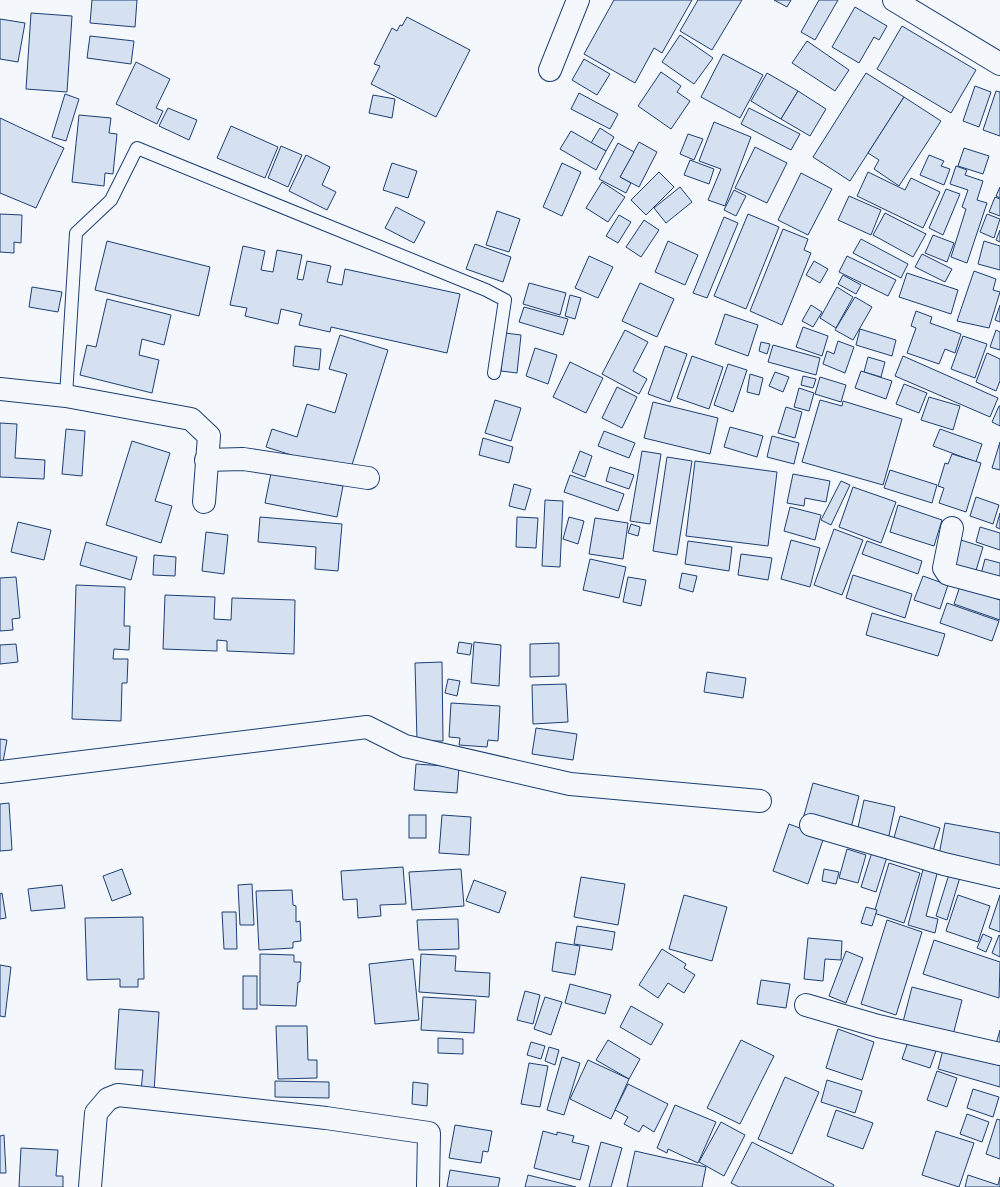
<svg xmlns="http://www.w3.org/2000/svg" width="1000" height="1187" font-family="Rubik,sans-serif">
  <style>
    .building { fill: #d5e0f0; stroke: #1d3f73 }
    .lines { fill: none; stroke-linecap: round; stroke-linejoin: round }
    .service-casing { stroke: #1d3f73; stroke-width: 14 }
    .minor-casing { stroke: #1d3f73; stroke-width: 24 }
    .service { stroke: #f4f7fb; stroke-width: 12 }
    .minor { stroke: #f4f7fb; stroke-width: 22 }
  </style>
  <rect width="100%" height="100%" fill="#f4f7fb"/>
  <g class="building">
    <path d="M92,0H137L135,27L90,23Z"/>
    <path d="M614,0H692L662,53L654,48L635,83L584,54Z"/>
    <path d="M698,0H742L712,50L680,31Z"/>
    <path d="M774,0H791L787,7Z"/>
    <path d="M819,0H838L815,40L801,32Z"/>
    <path d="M855,7L887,26L879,40L874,37L859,63L832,47Z"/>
    <path d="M31,13L72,16L67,92L26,89Z"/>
    <path d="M407,17L470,50L436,117L371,84L380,66L374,64L392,28L397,31L400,25L402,26Z"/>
    <path d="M0,19L25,23L18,62L0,59Z"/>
    <path d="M902,26L976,70L951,113L877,69Z"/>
    <path d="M680,35L713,58L694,84L662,62Z"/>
    <path d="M90,36L134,41L131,64L87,58Z"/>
    <path d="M807,41L849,70L835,91L792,63Z"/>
    <path d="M723,54L763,75L740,118L701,97Z"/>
    <path d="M584,59L610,74L597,95L572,80Z"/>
    <path d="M136,62L170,79L156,108L163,111L157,124L116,104Z"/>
    <path d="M661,72L681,86L677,92L690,101L671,129L638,106Z"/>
    <path d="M767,73L798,91L781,119L751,101Z"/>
    <path d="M866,73L904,97L850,181L813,157Z"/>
    <path d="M975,86L991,92L979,127L963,121Z"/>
    <path d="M798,91L826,109L810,136L781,119Z"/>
    <path d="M996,91L1000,92V136L983,130Z"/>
    <path d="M579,93L618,114L610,129L571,109Z"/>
    <path d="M65,94L79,99L66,141L52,137Z"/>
    <path d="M373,95L395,99L392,118L369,113Z"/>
    <path d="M904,97L941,121L899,186L874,169L879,160L868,153Z"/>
    <path d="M168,108L197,120L189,140L159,126Z"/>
    <path d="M749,108L800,134L791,150L741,124Z"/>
    <path d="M79,115L111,118L109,133L117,134L113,174L105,173L104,186L72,182Z"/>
    <path d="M0,118L64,148L36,208L0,193Z"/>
    <path d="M714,122L751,137L725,206L708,200L721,169L699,161Z"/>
    <path d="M231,126L278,147L265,178L217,158Z"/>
    <path d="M600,128L614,137L606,151L591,143Z"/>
    <path d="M571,131L606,151L596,170L560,149Z"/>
    <path d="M688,134L703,139L694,160L680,154Z"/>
    <path d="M639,142L657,152L639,187L620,177Z"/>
    <path d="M618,143L634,152L620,177L631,183L626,193L599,179Z"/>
    <path d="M281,146L302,155L288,187L268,178Z"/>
    <path d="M755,147L787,163L767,203L735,188Z"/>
    <path d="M964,148L989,156L983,174L958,166Z"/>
    <path d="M306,155L330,167L322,185L336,192L327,210L289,191Z"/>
    <path d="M929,155L944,161L941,166L950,169L944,185L920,175Z"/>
    <path d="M690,160L714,169L709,184L684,175Z"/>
    <path d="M392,163L417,171L408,198L383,190Z"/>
    <path d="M562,163L581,172L562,216L543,207Z"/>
    <path d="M956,166L967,170L965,175L983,181L977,200L987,203L967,263L951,257L966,209L962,207L968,190L950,184Z"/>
    <path d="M659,172L674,187L646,215L631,200Z"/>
    <path d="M868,172L905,190L911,178L940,192L923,228L857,196Z"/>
    <path d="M801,173L832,189L808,235L778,220Z"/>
    <path d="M602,182L625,197L608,222L586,208Z"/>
    <path d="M680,187L692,202L666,223L654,208Z"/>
    <path d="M1000,187V198L996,196Z"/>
    <path d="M946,189L960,194L943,235L929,228Z"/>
    <path d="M734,190L746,196L736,216L724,210Z"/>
    <path d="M849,196L881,210L871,235L838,220Z"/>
    <path d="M995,197L1000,199V216L989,212Z"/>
    <path d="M396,207L425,222L414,243L385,228Z"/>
    <path d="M497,211L520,219L509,252L486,245Z"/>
    <path d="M885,213L926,234L913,257L873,235Z"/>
    <path d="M0,214L22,215L21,243L14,242V253L0,252Z"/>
    <path d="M748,214L779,227L746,309L714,296Z"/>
    <path d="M987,214L1000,219L994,238L980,232Z"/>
    <path d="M619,215L631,222L618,243L606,236Z"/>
    <path d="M724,217L738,223L707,298L693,293Z"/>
    <path d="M644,220L659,230L641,257L626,247Z"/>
    <path d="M783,229L808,239L804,250L811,253L782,325L750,311Z"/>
    <path d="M1000,230V242L996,240Z"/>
    <path d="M933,235L954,243L947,262L925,253Z"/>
    <path d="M861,239L908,264L901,278L853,253Z"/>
    <path d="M107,241L210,267L199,316L95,290Z"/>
    <path d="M668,241L698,255L685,285L655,272Z"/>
    <path d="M984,241L1000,246V270L978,264Z"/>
    <path d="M475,244L511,257L503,282L466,269Z"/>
    <path d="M243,246L265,251L261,270L273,272L277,250L302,255L297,279L303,280L307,261L331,266L327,282L342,285L345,269L460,294L447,353L331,327L330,332L299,325L302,314L281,309L278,324L245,316L247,308L230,305Z"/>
    <path d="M922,254L952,269L945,282L915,267Z"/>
    <path d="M589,256L613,267L598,298L575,288Z"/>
    <path d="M847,256L896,280L888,296L839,272Z"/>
    <path d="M814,261L828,269L820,283L806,275Z"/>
    <path d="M974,271L996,279L993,290L1000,292L989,328L957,321Z"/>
    <path d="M907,273L958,290L951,314L899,297Z"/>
    <path d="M843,275L861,285L856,294L838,284Z"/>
    <path d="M529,283L566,293L560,315L523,304Z"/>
    <path d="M640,283L674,299L657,337L622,321Z"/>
    <path d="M32,287L62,292L58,312L29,307Z"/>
    <path d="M837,287L853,297L836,328L820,318Z"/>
    <path d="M570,295L581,298L575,319L565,316Z"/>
    <path d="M855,297L872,307L853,340L835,330Z"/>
    <path d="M107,299L171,315L164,345L142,339L139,355L159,360L152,393L80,375L87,345L96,347Z"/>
    <path d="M811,305L822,312L813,327L802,321Z"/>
    <path d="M1000,305V322L995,320Z"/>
    <path d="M524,307L568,319L563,335L519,322Z"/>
    <path d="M916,311L932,317L930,323L961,334L955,353L945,349L939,364L907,353L916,328L911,326Z"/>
    <path d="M725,314L758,325L748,356L715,344Z"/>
    <path d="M803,327L828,336L822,356L796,347Z"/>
    <path d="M860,329L896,340L892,356L856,345Z"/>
    <path d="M625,330L648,342L633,371L647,379L639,394L602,374Z"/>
    <path d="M996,330L1000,332V350L990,347Z"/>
    <path d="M505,333L521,335L517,373L501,371Z"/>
    <path d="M340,335L388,350L351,468L322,459L320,464L266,447L272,429L297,437L307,404L335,413L347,374L329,369Z"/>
    <path d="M963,336L987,344L975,378L951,369Z"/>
    <path d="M838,341L854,347L845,373L823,364L827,351L834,354Z"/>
    <path d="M761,342L770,344L767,354L759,351Z"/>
    <path d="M773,345L820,358L816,375L768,362Z"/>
    <path d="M295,346L321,349L319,370L293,366Z"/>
    <path d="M665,346L687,354L670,402L648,394Z"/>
    <path d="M535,348L557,355L548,384L526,376Z"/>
    <path d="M987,353L1000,359V381L996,391L976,382Z"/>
    <path d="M692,356L723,367L709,409L677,398Z"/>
    <path d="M903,356L998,398L990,417L895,376Z"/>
    <path d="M868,357L885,362L881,377L864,372Z"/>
    <path d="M570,362L603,378L586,413L553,397Z"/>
    <path d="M728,364L747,370L733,412L714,405Z"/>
    <path d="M861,371L892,381L886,399L855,388Z"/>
    <path d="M775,372L789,377L783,392L769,386Z"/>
    <path d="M750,374L763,378L759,395L747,392Z"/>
    <path d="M803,376L816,379L813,388L801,385Z"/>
    <path d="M820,377L846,385L841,402L815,394Z"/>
    <path d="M904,384L927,393L919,413L896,404Z"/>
    <path d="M617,387L637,397L622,428L602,418Z"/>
    <path d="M799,388L814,393L809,411L794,407Z"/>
    <path d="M929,397L960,406L953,430L921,420Z"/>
    <path d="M495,400L521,408L511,441L485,433Z"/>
    <path d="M820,400L842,406L843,401L902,419L883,485L802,462Z"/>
    <path d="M653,402L718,418L710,454L644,438Z"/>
    <path d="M999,406H1000V426L992,422Z"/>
    <path d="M786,407L802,412L795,438L778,433Z"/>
    <path d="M0,423L17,424L15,458L45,460L44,479L0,477Z"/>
    <path d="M730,427L763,436L757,457L724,447Z"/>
    <path d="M66,429L85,431L82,476L62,474Z"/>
    <path d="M940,429L982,444L976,462L933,446Z"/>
    <path d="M604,431L635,443L629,458L598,446Z"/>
    <path d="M772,436L799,443L794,464L767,457Z"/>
    <path d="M483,438L513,447L509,463L479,455Z"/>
    <path d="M132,441L170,453L155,501L172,506L161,543L106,525Z"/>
    <path d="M1000,442V470L992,468Z"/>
    <path d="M580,451L592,456L585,477L572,472Z"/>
    <path d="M642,451L661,454L650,524L630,521Z"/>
    <path d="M952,454L981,463L966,512L939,503L944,488L938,486L945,463L948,464Z"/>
    <path d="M667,457L692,461L677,555L653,551Z"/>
    <path d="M695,461L777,472L768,546L686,536Z"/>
    <path d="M610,467L634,475L629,489L606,481Z"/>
    <path d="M890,470L937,485L932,503L884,488Z"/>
    <path d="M271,473L343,486L337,517L265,503Z"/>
    <path d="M793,474L830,481L826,502L805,498L804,506L787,503Z"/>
    <path d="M570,475L624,494L618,511L564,492Z"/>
    <path d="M841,481L850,485L831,525L821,520Z"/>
    <path d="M514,484L531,489L525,510L509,506Z"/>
    <path d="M853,487L896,502L881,543L839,527Z"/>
    <path d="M976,497L999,505L993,524L970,516Z"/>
    <path d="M545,500L563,501L560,567L542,566Z"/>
    <path d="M898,505L942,520L934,546L890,532Z"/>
    <path d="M790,507L821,515L815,540L784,531Z"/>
    <path d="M1000,513V529L996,527Z"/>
    <path d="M260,517L342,524L338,571L315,569L316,547L258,542Z"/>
    <path d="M517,517L538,518L536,548L516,547Z"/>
    <path d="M569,517L584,521L578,544L563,539Z"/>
    <path d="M595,518L628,523L623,559L589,554Z"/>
    <path d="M18,522L51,530L44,560L11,552Z"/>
    <path d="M631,524L640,527L638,536L628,533Z"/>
    <path d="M980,527L1000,533V550L976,542Z"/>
    <path d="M834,529L863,540L842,595L814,585Z"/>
    <path d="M206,532L228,535L224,574L202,571Z"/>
    <path d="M791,540L820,548L810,587L781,579Z"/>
    <path d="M961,540L983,547L975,574L953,568Z"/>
    <path d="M688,541L732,547L729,571L685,564Z"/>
    <path d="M867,541L922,561L918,574L862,554Z"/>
    <path d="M86,542L137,557L131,580L80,565Z"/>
    <path d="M741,554L772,558L768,580L738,575Z"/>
    <path d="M154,555L176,557L175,576L153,575Z"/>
    <path d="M590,559L626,567L619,598L583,590Z"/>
    <path d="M985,559L1000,563V583L980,578Z"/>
    <path d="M682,573L697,576L693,592L679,588Z"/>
    <path d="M853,575L912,594L905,618L846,598Z"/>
    <path d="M923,576L948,585L940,609L914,600Z"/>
    <path d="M16,577L20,618L12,619L13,630L0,631V578Z"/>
    <path d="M628,577L646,580L641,606L623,602Z"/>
    <path d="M76,585L125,587L124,626H130L129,650L114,649L113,659H128L127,683H122L121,721L72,719Z"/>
    <path d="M960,586L1000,600V620L954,604Z"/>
    <path d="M165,595L215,597L214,619L231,620L232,598L295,600L294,654L227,651V641L217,640V651L163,649Z"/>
    <path d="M947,603L999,621L992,641L940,623Z"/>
    <path d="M872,613L945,634L938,656L866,635Z"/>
    <path d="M459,642L472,644L470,655L457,653Z"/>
    <path d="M474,642L501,645L499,686L471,683Z"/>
    <path d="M559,643V676L530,677V644Z"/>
    <path d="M16,644L18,662L0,664V645Z"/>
    <path d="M442,662L443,741H417L415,663Z"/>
    <path d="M707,672L746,678L743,698L704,692Z"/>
    <path d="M448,679L460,681L457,696L445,693Z"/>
    <path d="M566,684L568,722L533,724L532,685Z"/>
    <path d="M451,703L500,706L498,741L488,740L487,747L459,745L460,738L449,737Z"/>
    <path d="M536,728L577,734L573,760L532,754Z"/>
    <path d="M0,739L7,740L3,762L0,761Z"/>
    <path d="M416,764L459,767L457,793L414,790Z"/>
    <path d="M813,783L859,796L850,832L803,819Z"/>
    <path d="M864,800L895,807L888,840L857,832Z"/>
    <path d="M9,803L12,850L0,851V804Z"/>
    <rect x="409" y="815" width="17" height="23"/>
    <path d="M442,815L471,817L469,855L439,853Z"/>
    <path d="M900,816L940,828L931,857L892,845Z"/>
    <path d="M945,823L1000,833V867L939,855Z"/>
    <path d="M789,824L824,837L808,884L773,871Z"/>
    <path d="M847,849L866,855L858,883L839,878Z"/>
    <path d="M872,852L887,857L876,892L861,887Z"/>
    <path d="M889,863L920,873L904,923L874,913Z"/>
    <path d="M924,866L938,870L926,916L938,919L935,933L908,925Z"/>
    <path d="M403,867L406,904L380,905L381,916L358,918L357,899L343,900L341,871Z"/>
    <path d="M122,869L131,894L112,901L103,876Z"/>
    <path d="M461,869L464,906L412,910L409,872Z"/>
    <path d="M824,869L839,872L836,884L822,881Z"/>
    <path d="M950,871L961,874L947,920L936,916Z"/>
    <path d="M581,877L625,884L618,925L574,917Z"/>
    <path d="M474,880L506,892L499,913L466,901Z"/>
    <path d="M252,884L254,925H240L238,885Z"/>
    <path d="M62,885L65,908L31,911L28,889Z"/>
    <path d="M292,890L293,905L296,906V922L300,921L301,941L293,942V948L259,950L256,891Z"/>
    <path d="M2,893L6,918L0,919V894Z"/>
    <path d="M684,895L727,907L712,961L669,949Z"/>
    <path d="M958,895L990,906L978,942L946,931Z"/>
    <path d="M1000,895V932L989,928Z"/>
    <path d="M866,907L877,910L872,926L861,923Z"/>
    <path d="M222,912H236L237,949H224Z"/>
    <path d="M143,917L144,979H138V987H120V979L87,980L85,918Z"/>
    <path d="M458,919L459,949L419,950L417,920Z"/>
    <path d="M887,920L922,932L896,1015L861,1004Z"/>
    <path d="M577,926L615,932L612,950L574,944Z"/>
    <path d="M983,934L992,938L986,952L977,948Z"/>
    <path d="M999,935L1000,936V957L992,953Z"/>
    <path d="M808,938L842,941L841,960L825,959L823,981L804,979Z"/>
    <path d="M934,940L1000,962L999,998L923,974Z"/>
    <path d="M556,942L580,946L575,975L552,971Z"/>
    <path d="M662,949L686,964L684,968L695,975L684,993L668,983L658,998L639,985Z"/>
    <path d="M846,951L863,958L846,1003L829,996Z"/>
    <path d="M260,954L294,955V962H301L300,982H298L296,1006L260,1005Z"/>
    <path d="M421,954L456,956L455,971L490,973L489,997L419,992Z"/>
    <path d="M413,959L419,1020L375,1024L369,964Z"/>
    <path d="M0,965L11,967L5,1017L0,1016Z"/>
    <rect x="243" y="976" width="14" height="33"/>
    <path d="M761,980L790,984L786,1008L757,1004Z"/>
    <path d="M570,984L611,995L605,1014L565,1003Z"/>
    <path d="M912,987L962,1000L953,1035L903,1022Z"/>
    <path d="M525,991L540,995L533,1024L517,1020Z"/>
    <path d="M423,997L476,1000L474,1033L421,1030Z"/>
    <path d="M545,997L562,1002L551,1035L534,1029Z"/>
    <path d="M631,1006L663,1024L651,1045L620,1027Z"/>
    <path d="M119,1009L159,1012L154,1092L141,1091L143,1070L115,1069Z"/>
    <path d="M276,1026H307L308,1060H317V1078L278,1079Z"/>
    <path d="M838,1029L874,1042L862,1080L826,1068Z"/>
    <path d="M1000,1030V1045L996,1044Z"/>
    <path d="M438,1038L463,1039V1054L438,1053Z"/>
    <path d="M909,1039L937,1048L930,1068L902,1059Z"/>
    <path d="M608,1040L640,1059L629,1079L596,1060Z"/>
    <path d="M741,1040L774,1056L740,1124L707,1108Z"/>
    <path d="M531,1042L545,1046L541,1059L527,1055Z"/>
    <path d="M944,1046L1000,1062V1087L938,1069Z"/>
    <path d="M549,1047L559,1050L555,1065L545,1061Z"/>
    <path d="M562,1057L580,1063L564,1115L547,1110Z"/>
    <path d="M588,1060L629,1079L611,1119L570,1099Z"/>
    <path d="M529,1063L548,1066L540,1107L521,1104Z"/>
    <path d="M937,1071L957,1078L947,1107L927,1100Z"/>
    <path d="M785,1077L819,1092L792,1154L758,1139Z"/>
    <path d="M827,1080L862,1091L855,1113L821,1102Z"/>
    <path d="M275,1081L329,1082V1098L275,1097Z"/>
    <path d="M413,1082L428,1084L427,1106L412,1104Z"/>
    <path d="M628,1084L668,1104L654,1132L643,1125L639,1132L624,1124L628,1117L615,1110Z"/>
    <path d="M973,1089L999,1097L993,1117L967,1108Z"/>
    <path d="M675,1105L716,1122L698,1163L668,1149L667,1153L657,1148Z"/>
    <path d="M836,1110L873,1123L863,1149L827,1136Z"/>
    <path d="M967,1114L989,1122L982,1142L960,1134Z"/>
    <path d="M997,1119L1000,1120V1159L986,1154Z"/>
    <path d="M721,1122L745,1135L724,1176L699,1162Z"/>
    <path d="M455,1125L492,1131L488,1152L483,1151L481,1163L449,1158Z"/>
    <path d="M543,1131L557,1135V1132L574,1136L572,1142L589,1146L580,1180L534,1168Z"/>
    <path d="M936,1131L974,1143L959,1187L922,1175Z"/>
    <path d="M4,1135L6,1173H0V1136Z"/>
    <path d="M601,1142L622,1148L611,1187H589Z"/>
    <path d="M752,1142L834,1185L833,1187H739L731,1183Z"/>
    <path d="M21,1148L58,1150L56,1176H63V1187H19Z"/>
    <path d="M635,1151L706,1167L702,1187H627Z"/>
    <path d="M450,1170L500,1178L498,1187H447Z"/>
    <path d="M528,1175L576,1187H525Z"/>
    <path d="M968,1175L998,1185L1000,1177V1187H965Z"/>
  </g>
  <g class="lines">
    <g class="service-casing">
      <path id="service" d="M66,396L76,233L111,200L137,148L486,290L505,300L494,373"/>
    </g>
    <g class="minor-casing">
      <g id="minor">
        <path d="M894,0L1000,64"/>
        <path d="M550,70L578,0"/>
        <path d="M0,389L66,396L191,419L209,436L204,502"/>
        <path d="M206,460L243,459L368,478"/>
        <path d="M952,528L944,568L948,574L1000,588"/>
        <path d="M0,772L367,727L405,746L570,784L760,801"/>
        <path d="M811,825L944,864L1000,877"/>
        <path d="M806,1005L878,1026L1000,1054"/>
        <path d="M90,1187L96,1113L108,1099L118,1095L326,1118L429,1133L428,1187"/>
      </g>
    </g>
    <use href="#service" class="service"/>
    <use href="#minor" class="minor"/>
  </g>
</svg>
